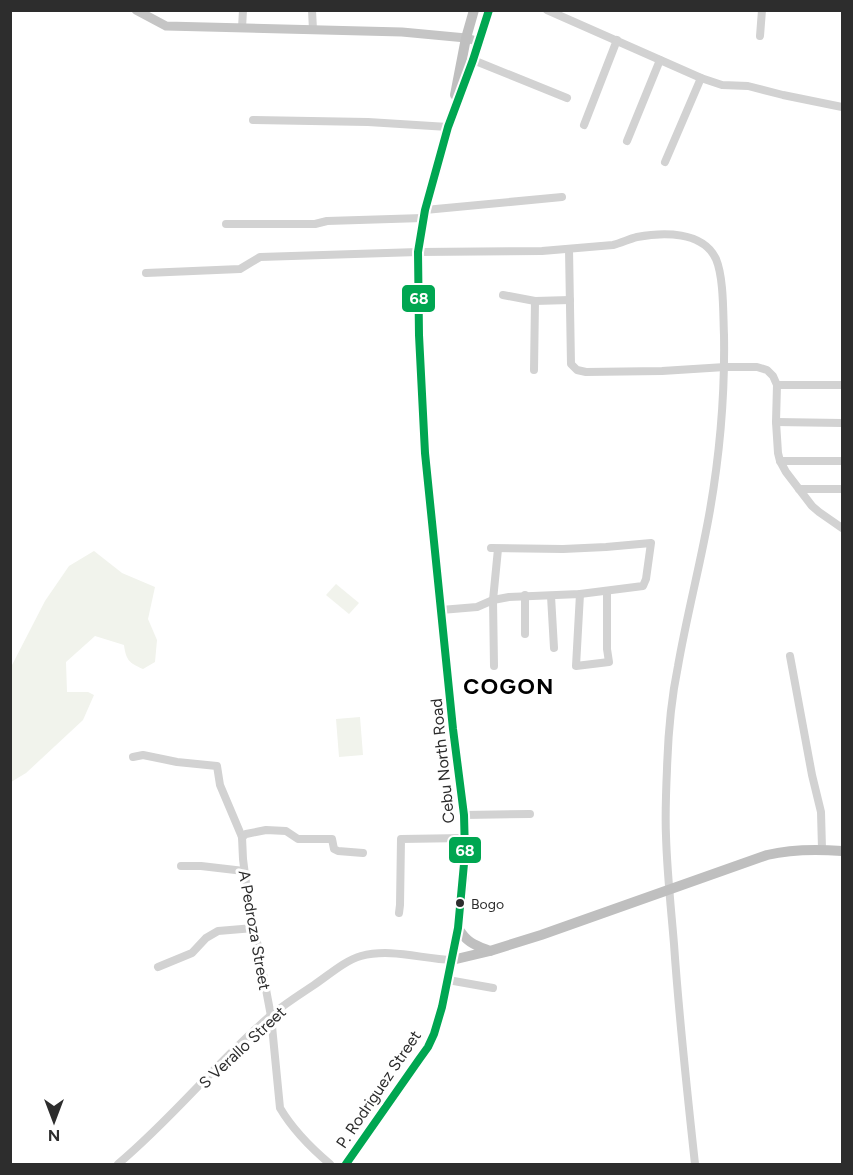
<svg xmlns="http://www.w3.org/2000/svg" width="853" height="1175" font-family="Figtree,sans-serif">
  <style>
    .green { fill: #f1f3ec }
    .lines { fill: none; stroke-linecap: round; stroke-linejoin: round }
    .minor { stroke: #d2d2d2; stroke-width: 8 }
    .major { stroke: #c5c5c5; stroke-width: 9 }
    .highway { stroke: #bfbfbf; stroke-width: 10 }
    .bus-1-casing { stroke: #fff; stroke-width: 12 }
    .bus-1 { stroke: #00a651; stroke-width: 8 }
    .bus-dot { fill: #2d2d2d; stroke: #fff; stroke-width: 2 }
    .labels { text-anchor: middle; stroke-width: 6; stroke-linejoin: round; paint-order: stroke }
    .bus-label { font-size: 14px; fill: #2d2d2d; stroke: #fff; text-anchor: start }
    .street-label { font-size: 16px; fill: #2d2d2d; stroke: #fff }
    .district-label { font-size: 22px; font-weight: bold; letter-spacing: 1.5px; fill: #000; stroke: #fff }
    .line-badge { stroke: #fff; stroke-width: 2 }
    .badge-label { font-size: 16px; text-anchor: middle; font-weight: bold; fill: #fff }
  </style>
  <rect width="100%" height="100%" fill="#fff"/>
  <g class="green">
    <path d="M94,551L122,573L155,587L148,619L157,640L155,662L143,669C129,663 126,660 124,645L95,636L66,662L67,692H88L94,695L83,720L26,773L11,782V667L45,601L69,566Z"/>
    <path d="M336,584L359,603L349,614L326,595Z"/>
    <path d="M360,717L363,755L339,757L336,719Z"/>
  </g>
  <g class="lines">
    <g class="minor">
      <path d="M312,10L313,30"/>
      <path d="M547,10L701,78L722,85L748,86L783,95L842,107"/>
      <path d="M242,28L243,10"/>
      <path d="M760,36L762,10"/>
      <path d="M473,60L567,98"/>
      <path d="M253,120L368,122L448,127"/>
      <path d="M584,125L617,40"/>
      <path d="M627,141L660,60"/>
      <path d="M665,162L701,78"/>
      <path d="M425,210L562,197"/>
      <path d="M226,224H315L327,221L423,218"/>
      <path d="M569,249L571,364L577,370L586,372L662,371L725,367H757L767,370L773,376L777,385L776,422L778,453L780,461L786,472L812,506L819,512L842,528"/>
      <path d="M146,273L240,269L260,257L418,252L542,251L613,245C621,243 629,239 637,237C663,232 703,231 716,259C724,278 723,314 724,335C725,394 720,452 710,510C701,562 687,614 678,666C671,700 668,735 667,769C666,791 665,814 666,836C667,872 671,908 674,944C679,1018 687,1091 695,1164"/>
      <path d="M503,295L535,301L570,300"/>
      <path d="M534,370L535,301"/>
      <path d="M777,385H842"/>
      <path d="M776,422L842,423"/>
      <path d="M780,461H842"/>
      <path d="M799,489H842"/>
      <path d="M580,594L576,666L609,662L607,649V591"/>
      <path d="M525,595V634"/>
      <path d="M551,596L554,648"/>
      <path d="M441,610L477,607L493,600L509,597L580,594L643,586L646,579L651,543L606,547L563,549L491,548"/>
      <path d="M790,656L812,775L821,812L822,849"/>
      <path d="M494,666L493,600L498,549"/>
      <path d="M133,757L143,755L177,762L217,766L220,785L242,837L243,859L246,883L271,1016L280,1108C293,1130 311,1148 330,1164"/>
      <path d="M464,815L530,814"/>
      <path d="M242,837L246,834L266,830L286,831L298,839H332L334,849L338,851L363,853"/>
      <path d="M181,866H201L244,871"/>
      <path d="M399,913L400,905L401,839L465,838"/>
      <path d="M158,967L192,953L206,938L218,931L254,928"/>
      <path d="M448,980L493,988"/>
      <path d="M118,1164C172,1119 216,1063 269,1017C283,1005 299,995 314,985C329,975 344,961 361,956C391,948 422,959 452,960"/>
    </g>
    <g class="major">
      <path d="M136,10L166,26L402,32L466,38L480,42"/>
      <path d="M346,1164L391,1101L428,1047L434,1034L442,1007L452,960"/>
    </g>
    <g class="highway">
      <path d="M489,10L473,60L448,127L425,210L418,252L419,335L425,453L453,729L464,815L465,853L464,873L458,928L452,960L490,951L541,935L767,855C792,849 817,849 842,851"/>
      <path d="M455,95L466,38L474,10"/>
      <path d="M458,928C467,943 475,945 490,951"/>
    </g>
    <g class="bus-1-casing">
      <path id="bus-1" d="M346,1164L418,1061L428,1047L434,1034L442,1007L458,928L465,853L464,815L453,729L425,453L419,335L418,252L425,210L448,127L473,60L489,10"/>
    </g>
    <use href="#bus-1" class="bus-1"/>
  </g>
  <circle class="bus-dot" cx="460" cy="903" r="5"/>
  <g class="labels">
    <g class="bus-label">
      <text x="471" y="909">Bogo</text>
    </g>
    <g class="street-label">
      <text transform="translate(442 761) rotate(-96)" y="6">Cebu North Road</text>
      <text transform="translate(255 930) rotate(80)" y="6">A Pedroza Street</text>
      <text transform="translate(242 1047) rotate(-43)" y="6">S Verallo Street</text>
      <text transform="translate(378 1089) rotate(-56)" y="6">P. Rodriguez Street</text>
    </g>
    <g class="district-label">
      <text x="509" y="694">COGON</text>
    </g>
  </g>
  <g class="line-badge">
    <rect x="401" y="284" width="35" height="29" rx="6" fill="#00a651"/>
    <rect x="448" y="836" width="34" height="28" rx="6" fill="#00a651"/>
  </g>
  <g class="badge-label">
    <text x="419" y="304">68</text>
    <text x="465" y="856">68</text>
  </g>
  <rect width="853" height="1175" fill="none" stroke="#2d2d2d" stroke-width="24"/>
  <g transform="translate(54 1121) rotate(180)" stroke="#ffffff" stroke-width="4.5" paint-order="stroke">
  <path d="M0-4.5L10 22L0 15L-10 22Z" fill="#2d2d2d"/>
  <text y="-9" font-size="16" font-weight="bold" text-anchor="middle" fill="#2d2d2d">N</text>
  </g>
</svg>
